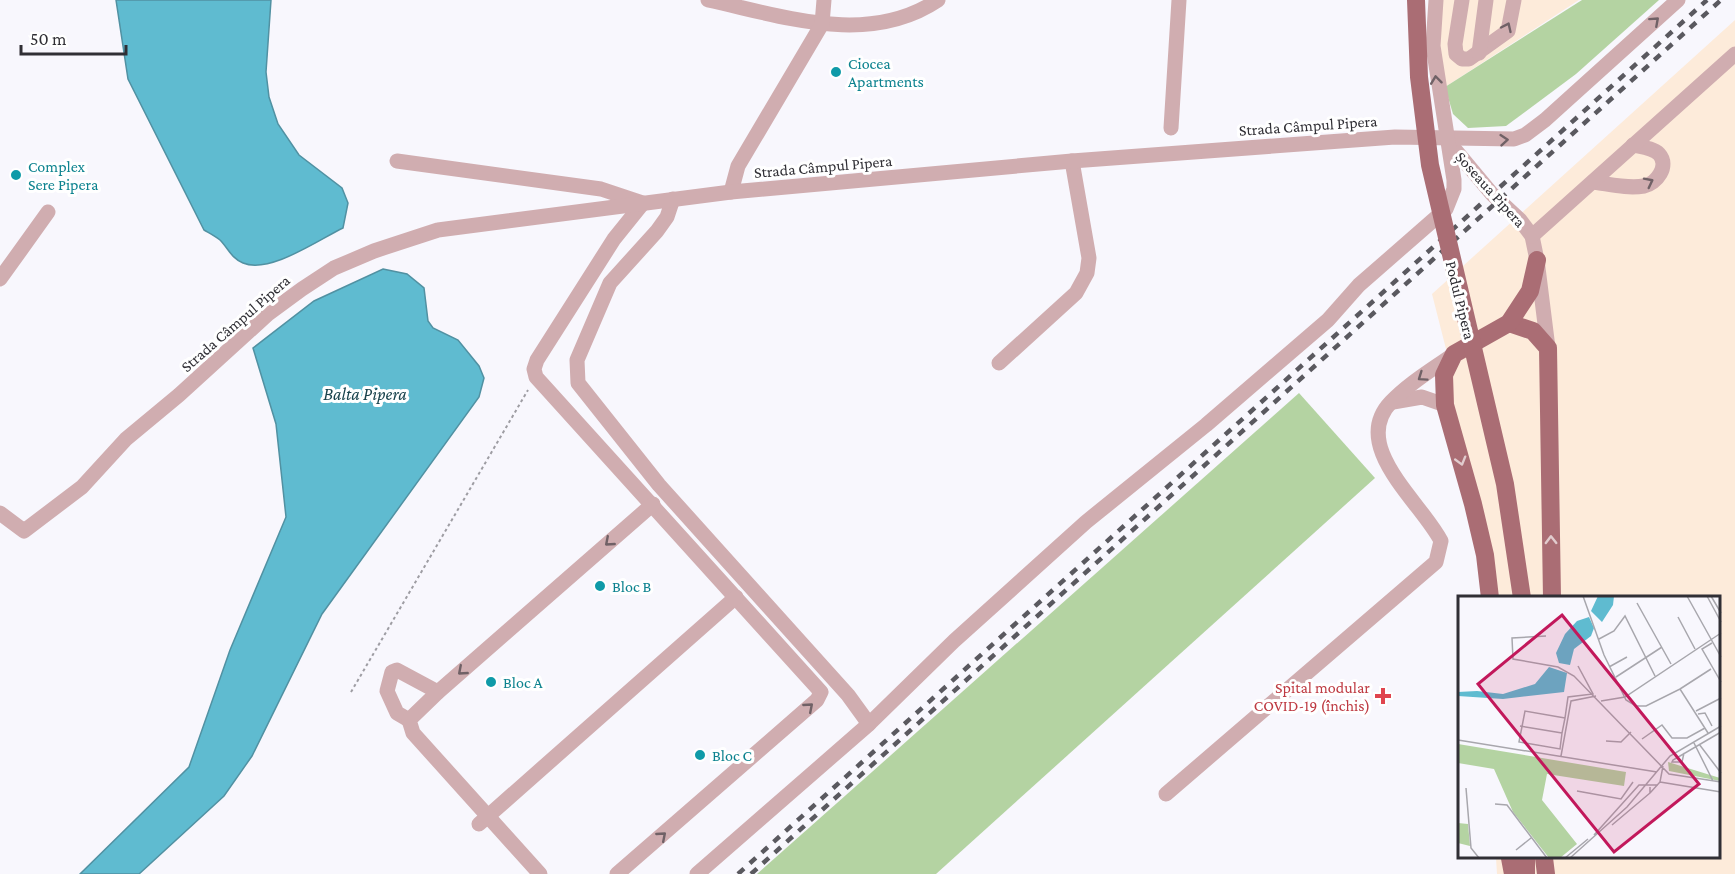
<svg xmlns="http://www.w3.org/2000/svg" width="1735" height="874" font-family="'Crimson Pro',serif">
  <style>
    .commercial { fill: #fdebda }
    .green { fill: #b4d3a2 }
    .water { fill: #5fbbd0; stroke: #5191a2; stroke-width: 1.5 }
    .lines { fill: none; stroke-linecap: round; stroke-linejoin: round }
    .path { stroke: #9e9da3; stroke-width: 2; stroke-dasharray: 3 3; stroke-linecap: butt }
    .minor { stroke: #d0adb0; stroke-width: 15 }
    .major { stroke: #aa6d74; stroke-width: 18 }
    .rail { stroke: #5a595f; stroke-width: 4.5; stroke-dasharray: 8 8; stroke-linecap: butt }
    .major-bridge { stroke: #aa6d74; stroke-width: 18 }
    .oneway { stroke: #706166 }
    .oneway2 { stroke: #e1ccce }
    .culture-dot { fill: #0f9aa8; stroke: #fff; stroke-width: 2 }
    .health-dot { fill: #e0444e; stroke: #fff; stroke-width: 2 }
    .labels { text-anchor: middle; stroke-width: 6; stroke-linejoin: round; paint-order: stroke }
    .culture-label { font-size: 16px; fill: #0d838f; stroke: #fff; text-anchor: start }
    .street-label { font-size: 16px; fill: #302f35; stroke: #fff }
    .health-label { font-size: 16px; fill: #be3a42; stroke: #fff; text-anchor: end }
    .water-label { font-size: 18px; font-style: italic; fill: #19434d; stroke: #fff }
    .inset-road { fill: none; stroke: #a8a7ad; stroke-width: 1.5 }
    .view { fill: #c2185b; fill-opacity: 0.15; stroke: #c2185b; stroke-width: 3 }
    .inset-edge { fill: none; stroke: #302f35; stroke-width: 3 }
  </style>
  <rect width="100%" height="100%" fill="#f8f7fd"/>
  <g class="commercial">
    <path d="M1441,0H1579L1445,87L1438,33Z"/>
    <path d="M1735,20V874H1497L1496,858H1718V598H1482L1480,572L1472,536L1446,349L1432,294Z"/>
  </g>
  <g class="green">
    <path d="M1582,0H1659L1576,74L1506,126L1468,128L1453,114L1445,87Z"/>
    <path d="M1299,393L1375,478L936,874H757Z"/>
  </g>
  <g class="water">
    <path d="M116,0H271L266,72L269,97L278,124L299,155L342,188L348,203L343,228C318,240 270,274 243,263C231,258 228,248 220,240C215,236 209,233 204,230L128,79Z"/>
    <path d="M383,269L407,274L424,288L428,321L433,328L458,340L479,366L484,378L479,397L322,614L252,756L224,796L139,874H80L189,767L230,650L286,517L276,424L253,348L314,301Z"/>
  </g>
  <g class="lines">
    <path class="path" d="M351,692L528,390"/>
    <g class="minor">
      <path d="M708,0C783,16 868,47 938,0"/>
      <path d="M1462,0L1455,44L1456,54L1462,59H1469L1508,31L1514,0"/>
      <path d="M1479,53L1486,0"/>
      <path d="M1171,128L1179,0"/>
      <path d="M1447,140L1492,194L1520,220L1532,236L1537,260L1548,348"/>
      <path d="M397,161L601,189L643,203L614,239L537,360L534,369L536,377L821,692L817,700L617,874"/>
      <path d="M1593,182C1609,184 1627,189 1644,186C1656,184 1670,166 1659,154C1653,148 1641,147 1633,145"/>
      <path d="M731,192L738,166L822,24L824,0"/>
      <path d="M673,199L667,217L657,231L610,283L577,360L578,383L659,485L848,695L869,724"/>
      <path d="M1532,236L1735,54"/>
      <path d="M0,279L48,212"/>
      <path d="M999,363L1076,293L1087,273L1089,258L1072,161"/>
      <path d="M1393,402L1422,397L1445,405"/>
      <path d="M0,513L24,531L82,487L126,439L179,395L268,314L302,289L334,268L374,251L438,230L731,192L1072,161L1395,137L1514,139L1525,135L1545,120L1678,0"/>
      <path d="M409,720L397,713L387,691L392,672L397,670L438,692"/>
      <path d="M1166,794L1436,562L1441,541C1421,502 1349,446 1391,402C1409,383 1433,369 1454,354"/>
      <path d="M479,824L736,597"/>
      <path d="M540,874L413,733L409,720L438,692L653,504"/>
      <path d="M697,874L869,724L954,641L1086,522L1206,425L1328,320L1359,285L1446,209L1454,189V180L1433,46L1436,0"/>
    </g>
    <g class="major">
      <path d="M1509,323L1533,331L1548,348L1552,598"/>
      <path d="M1490,598L1485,555L1473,504L1445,405L1444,375L1454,354L1509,323L1530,291L1537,260"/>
      <path d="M1510,858L1513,874"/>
      <path d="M1544,858L1546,874"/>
      <path d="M1526,874V858"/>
    </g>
    <g class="rail">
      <path d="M1500,187L1707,0"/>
      <path d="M738,874L1482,203"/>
      <path d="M751,874L1721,0"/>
    </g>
    <path class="major-bridge" d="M1416,0L1419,77L1430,165L1505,484L1522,598"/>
  </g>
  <defs><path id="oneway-chevron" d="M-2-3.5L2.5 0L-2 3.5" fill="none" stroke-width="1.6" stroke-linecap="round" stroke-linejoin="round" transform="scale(1.5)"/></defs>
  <g class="oneway">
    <use href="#oneway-chevron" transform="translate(1655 21) rotate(-42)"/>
    <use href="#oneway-chevron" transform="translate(1507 27) rotate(-65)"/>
    <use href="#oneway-chevron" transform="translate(1436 80) rotate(-97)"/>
    <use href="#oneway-chevron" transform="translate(1504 140) rotate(-5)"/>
    <use href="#oneway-chevron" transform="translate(1649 182) rotate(-27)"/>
    <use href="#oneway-chevron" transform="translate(1422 377) rotate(145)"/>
    <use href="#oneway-chevron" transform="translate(609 542) rotate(139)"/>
    <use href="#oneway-chevron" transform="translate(462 671) rotate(139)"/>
    <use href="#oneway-chevron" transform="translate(809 707) rotate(-41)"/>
    <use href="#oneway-chevron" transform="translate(662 836) rotate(-41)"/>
  </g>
  <g class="oneway2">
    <use href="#oneway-chevron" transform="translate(1461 461) rotate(74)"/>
    <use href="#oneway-chevron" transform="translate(1551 540) rotate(-91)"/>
  </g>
  <g class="culture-dot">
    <circle cx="836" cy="72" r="6"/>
    <circle cx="16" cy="175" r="6"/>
    <circle cx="600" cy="586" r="6"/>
    <circle cx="491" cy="682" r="6"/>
    <circle cx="700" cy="755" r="6"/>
  </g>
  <path class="health-dot" d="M1380 687h6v6h6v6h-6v6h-6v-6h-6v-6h6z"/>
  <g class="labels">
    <g class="culture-label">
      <text x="848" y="69">Ciocea<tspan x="848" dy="18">Apartments</tspan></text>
      <text x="28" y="172">Complex<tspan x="28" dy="18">Sere Pipera</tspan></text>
      <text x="612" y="592">Bloc B</text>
      <text x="503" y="688">Bloc A</text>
      <text x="712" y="761">Bloc C</text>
    </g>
    <g class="street-label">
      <text transform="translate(1308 125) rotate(-4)" y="6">Strada Câmpul Pipera</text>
      <text transform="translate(823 166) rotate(-5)" y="6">Strada Câmpul Pipera</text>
      <text transform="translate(1491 189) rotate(48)" y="6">Șoseaua Pipera</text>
      <text transform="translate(1461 300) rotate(76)" y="6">Podul Pipera</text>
      <text transform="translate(235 323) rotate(-41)" y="6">Strada Câmpul Pipera</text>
    </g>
    <g class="health-label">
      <text x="1370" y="693">Spital modular<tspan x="1370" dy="18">COVID-19 (închis)</tspan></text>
    </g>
    <g class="water-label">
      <text x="365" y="400">Balta Pipera</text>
    </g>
  </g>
  <g transform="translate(1458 596)">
    <rect width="262" height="262" fill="#f8f7fd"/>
    <path d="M0,148L168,176L166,190L89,178L84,204L119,248L102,262H91L55,216L36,173L0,167ZM210,166L262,182V185L211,175ZM0,227L10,228L12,250L0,247Z" fill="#b4d3a2"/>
    <path d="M140,0H156L155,9L144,26L133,15ZM131,21L136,32L133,40L116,53L112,69L101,67L98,57L107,38L119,25ZM91,71L109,77L106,96L45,103L0,100V96L19,95L45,98L77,88Z" fill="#5fbbd0"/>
    <path class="inset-road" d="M125,0L146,59L168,104L178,110H188L222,93L250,137M229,0L263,61M249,0L263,26M253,0L263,17M179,7L213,68M220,21L237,53M88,40L54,42L55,63L100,71L116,80L211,178L263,186M141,43L156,35L167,20L197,80M254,47L244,53L263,86M151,71L169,61M158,81L204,51M222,93L253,73M143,105L167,101L263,37M238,115L263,102M240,118L247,117L254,130M107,122L67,115L61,146L102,153L104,137L107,122L110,101L135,98L120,70M62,130L104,137M184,143L204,129L214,142H229L247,132M0,144L199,176M148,145L163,146L173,136M236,147L255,185M241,148L263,177M226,157L224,166H214L215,164L263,136M103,160L113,105L138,100M202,186L263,196M8,192L13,252L21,262M119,195L163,203L175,186M192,197L202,186L205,170M37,208L49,209L89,262M154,229L192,197V191M136,239L181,189H200M58,254L73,242M107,262L130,243M112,262L169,211L212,160L263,130"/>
    <path class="view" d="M104,19L241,188L156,256L20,88Z"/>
    <rect width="262" height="262" class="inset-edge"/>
  </g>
  <path d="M21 45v9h105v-9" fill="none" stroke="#302f35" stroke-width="3"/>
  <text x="30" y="45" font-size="18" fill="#302f35" stroke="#ffffff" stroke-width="4.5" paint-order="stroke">50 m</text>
</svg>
